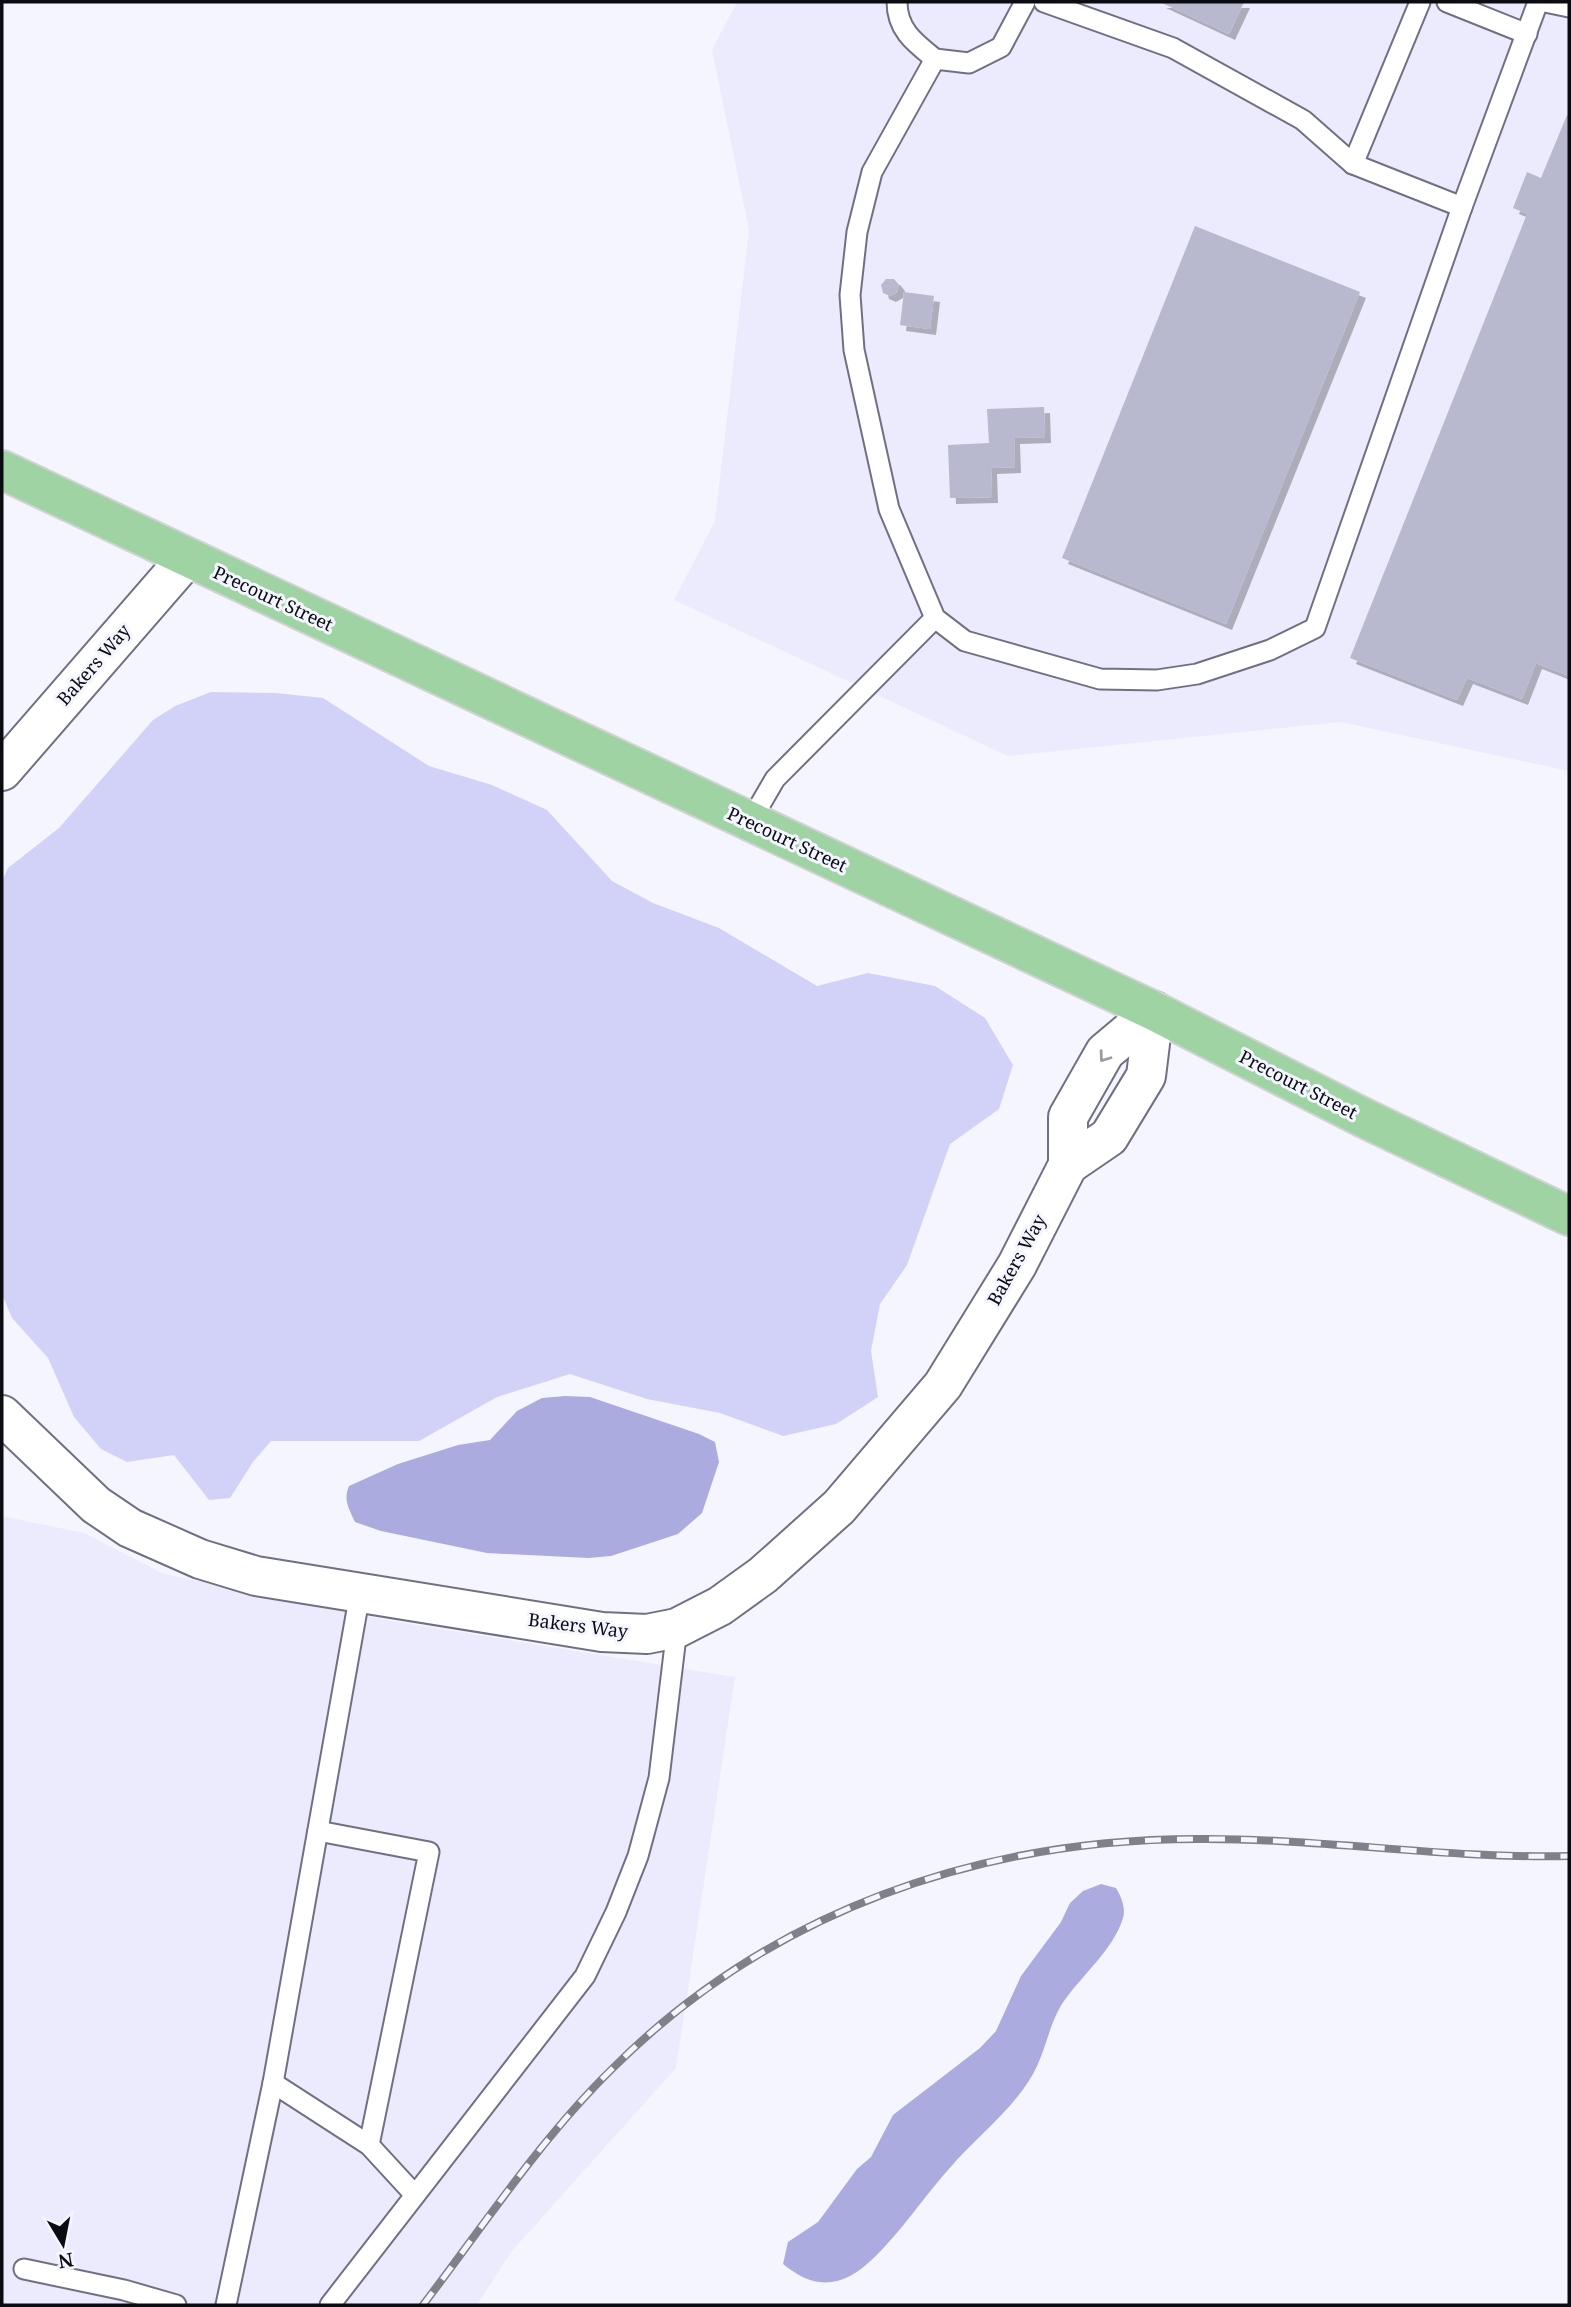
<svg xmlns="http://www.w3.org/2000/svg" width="1571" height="2307" font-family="'Noto Serif',serif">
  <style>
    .built { fill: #ebebfd }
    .green { fill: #d2d2f8 }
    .water { fill: #acabe0 }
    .building { fill: #b8b8ce; filter: url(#shadow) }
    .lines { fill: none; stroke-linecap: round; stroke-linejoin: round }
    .service-casing { stroke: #707084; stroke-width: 23 }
    .minor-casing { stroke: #707084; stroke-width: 42 }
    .primary-casing { stroke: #d3d3d4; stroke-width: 42 }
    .service { stroke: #fff; stroke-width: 19 }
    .minor { stroke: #fff; stroke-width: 38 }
    .primary { stroke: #9fd3a4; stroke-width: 38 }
    .rail-casing { stroke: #808088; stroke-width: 8 }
    .rail { stroke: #f4f5fe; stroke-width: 5; stroke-dasharray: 16; stroke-linecap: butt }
    .oneway { stroke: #9d9da0 }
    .labels { text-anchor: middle; stroke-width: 6; stroke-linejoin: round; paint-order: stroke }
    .street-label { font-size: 18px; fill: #0b0b12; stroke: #f4f5fe }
  </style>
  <defs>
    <filter id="shadow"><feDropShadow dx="6" dy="6" stdDeviation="0" flood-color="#0004"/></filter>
  </defs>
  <rect width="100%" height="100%" fill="#f4f5fe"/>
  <g class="built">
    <path d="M737,2H1569V771L1341,722L1008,756L674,600L715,521L749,230L712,50Z"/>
    <path d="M2,1516L84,1533L164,1574L385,1620L735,1677L676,2068L511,2252L477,2305H2Z"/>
  </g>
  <path class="green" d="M211,692L276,693L323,698L429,766L492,785L547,810L612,881L653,903L719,928L817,986L868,973L935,986L985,1018L1013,1065L999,1109L950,1144L907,1265L880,1304L871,1351L878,1397L836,1424L783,1436L720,1413L647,1399L570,1374L497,1397L419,1441H271L253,1462L230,1498L209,1500L174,1455L127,1462L101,1449L74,1417L48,1358L12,1318L2,1294V881L8,868L59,828L153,720L175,706Z"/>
  <g class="water">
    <path d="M565,1396L590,1397L699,1434L715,1442L719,1462L702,1513L678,1534L611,1556L588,1558L487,1553L381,1531L355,1522C349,1509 343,1500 349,1486L398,1464L458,1445L490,1440L517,1411L542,1398Z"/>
    <path d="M1101,1884L1116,1888C1121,1896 1126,1908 1123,1918C1113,1950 1083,1974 1064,2001C1048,2024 1046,2054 1030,2079C1009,2113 974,2139 948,2170C923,2197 882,2260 850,2276C824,2289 804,2281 783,2264L788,2242L818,2222L857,2169L871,2157L893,2115L980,2048L996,2031L1021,1976L1061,1922L1070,1903L1083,1891Z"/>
  </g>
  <g class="building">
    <path d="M1160,2H1244L1229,34Z"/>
    <path d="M1567,115L1569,116V676L1536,663L1522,699L1467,678L1457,700L1350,658L1527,214L1513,208L1527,172L1541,178Z"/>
    <path d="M1195,226L1360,292L1226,624L1062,558Z"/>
    <path d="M886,279H894L899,285L897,292L890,296L883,293L881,285Z"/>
    <path d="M904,292L934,296L930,329L900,325Z"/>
    <path d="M1044,407L1045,437L1014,438L1015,467L991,468L992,497L950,498L948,445L989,443L987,409Z"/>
  </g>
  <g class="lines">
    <g class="service-casing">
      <g id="service">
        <path d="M897,2C897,30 915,43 935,59"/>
        <path d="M1025,2L1001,47L969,63L935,59L872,172L857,232L850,295L854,350L889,509L935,618L965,641L1100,679L1157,680L1197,674L1270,650L1315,628L1462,207L1538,2"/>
        <path d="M1044,2L1173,48L1303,120L1353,164L1462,207"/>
        <path d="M1447,2L1527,34"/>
        <path d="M1545,2L1569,7"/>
        <path d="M1353,164L1420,2"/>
        <path d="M750,822L775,779L935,618"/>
        <path d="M318,1831L429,1852L369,2145"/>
        <path d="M273,2083L360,1593"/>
        <path d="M24,2269L124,2290L176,2305"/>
        <path d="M226,2305L273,2083L369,2145L415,2195"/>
        <path d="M330,2305L585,1976L616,1912L638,1856L659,1778L677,1628"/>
      </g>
    </g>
    <g class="minor-casing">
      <g id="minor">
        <path d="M2,771L187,558"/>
        <path d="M1068,1165L1109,1137L1146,1076L1154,1011"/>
        <path d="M2,1415L96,1505L130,1528L200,1559L256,1576L602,1632L647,1634L677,1628L720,1606L763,1575L839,1507L943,1385L1017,1265L1068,1165V1117L1105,1052L1154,1011"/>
      </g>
    </g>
    <g class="primary-casing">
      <path id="primary" d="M2,470L1154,1011L1364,1118L1569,1216"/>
    </g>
    <use href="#service" class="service"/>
    <use href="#minor" class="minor"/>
    <use href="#primary" class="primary"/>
    <g class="rail-casing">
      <path id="rail" d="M423,2305C484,2225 541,2138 614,2067C771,1911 979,1839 1198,1839C1322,1838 1445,1859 1569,1856"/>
    </g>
    <use href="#rail" class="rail"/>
  </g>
  <defs><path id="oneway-chevron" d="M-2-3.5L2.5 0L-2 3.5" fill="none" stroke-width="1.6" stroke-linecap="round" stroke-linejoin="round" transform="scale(1.75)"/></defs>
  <use class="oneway" href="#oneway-chevron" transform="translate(1104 1057) rotate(126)"/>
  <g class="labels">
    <g class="street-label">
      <text transform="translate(273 599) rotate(25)" y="6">Precourt Street</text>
      <text transform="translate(94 665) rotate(-49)" y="6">Bakers Way</text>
      <text transform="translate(787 840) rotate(25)" y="6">Precourt Street</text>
      <text transform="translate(1298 1085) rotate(27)" y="6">Precourt Street</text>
      <text transform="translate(1017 1260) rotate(-61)" y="6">Bakers Way</text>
      <text transform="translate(578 1626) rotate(7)" y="6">Bakers Way</text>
    </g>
  </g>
  <rect width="1571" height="2307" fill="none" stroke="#0b0b12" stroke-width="7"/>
  <g transform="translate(63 2244) rotate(170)" stroke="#f4f5fe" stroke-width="5" paint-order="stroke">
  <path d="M0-5L12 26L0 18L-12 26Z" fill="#0b0b12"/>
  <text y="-10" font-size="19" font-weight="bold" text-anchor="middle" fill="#0b0b12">N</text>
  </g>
</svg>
